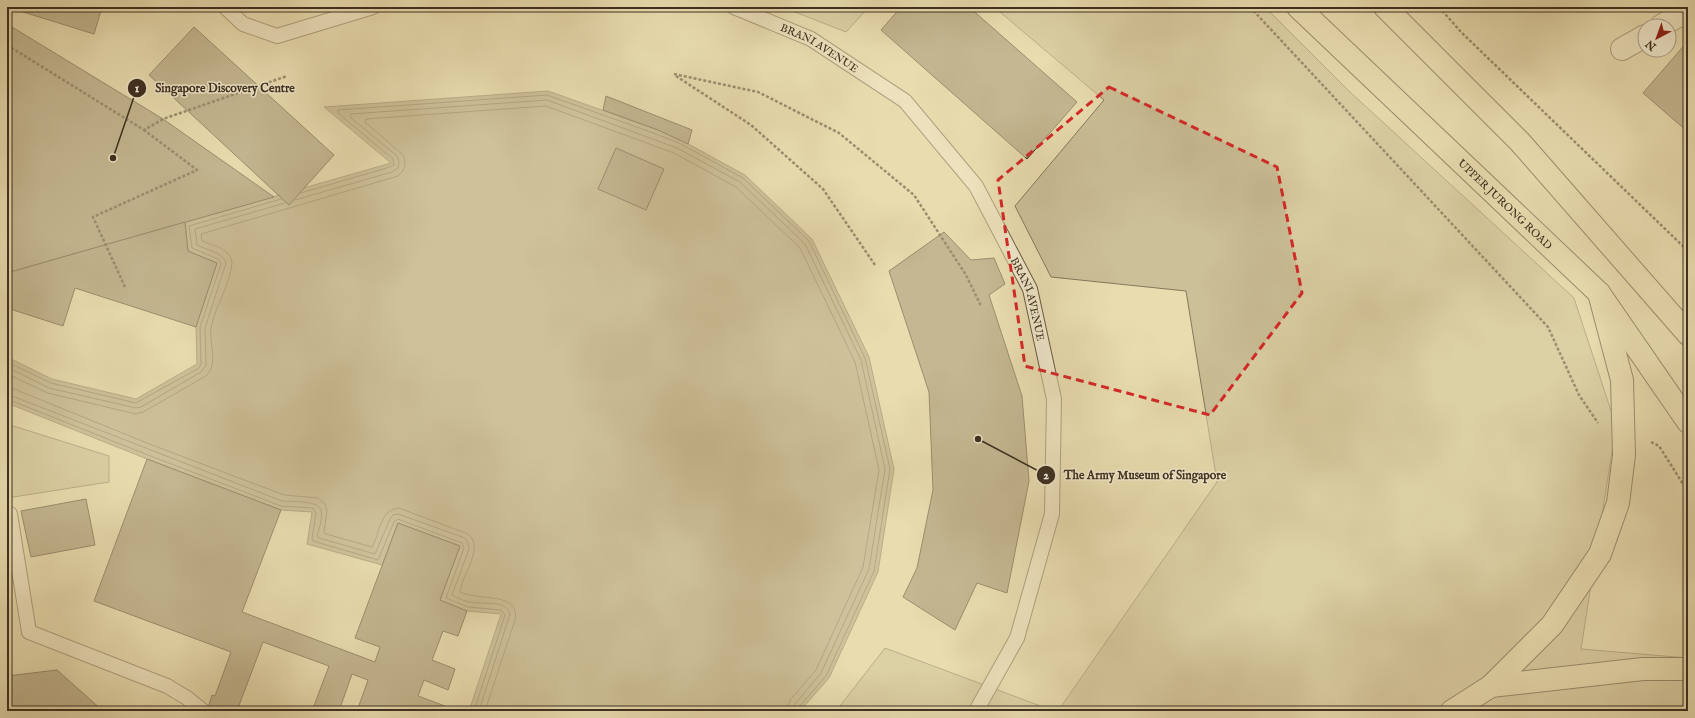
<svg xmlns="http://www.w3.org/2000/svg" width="1695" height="718" font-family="'IM FELL English',serif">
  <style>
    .green { fill: #ccc098; stroke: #85785c }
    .water { fill: #afa27f; stroke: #827459 }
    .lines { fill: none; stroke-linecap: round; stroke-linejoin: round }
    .shore { stroke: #766950; stroke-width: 1 }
    .building { fill: #978a6b; stroke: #3e3021 }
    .service-casing { stroke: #695b45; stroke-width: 16 }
    .minor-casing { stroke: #695b45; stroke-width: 24 }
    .primary-casing { stroke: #3e3021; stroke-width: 24 }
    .motorway-casing { stroke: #3e3021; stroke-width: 24 }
    .path { stroke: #3e3021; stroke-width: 2.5; stroke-dasharray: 3 2; stroke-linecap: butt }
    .service { stroke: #f1e9cc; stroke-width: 14 }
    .minor { stroke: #f1e9cc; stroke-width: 22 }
    .primary { stroke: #e9ddb0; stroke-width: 22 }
    .motorway { stroke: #e9ddb0; stroke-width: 22 }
    .marked { fill: none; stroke: #d62828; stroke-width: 3; stroke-dasharray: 8 5; stroke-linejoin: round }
    .labels { text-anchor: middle; stroke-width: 3; stroke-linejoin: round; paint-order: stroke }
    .street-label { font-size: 11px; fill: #3e3021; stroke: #f1e9cc }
    .leader { fill: none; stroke: #3e3021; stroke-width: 1.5 }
    .callout-dot { fill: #3e3021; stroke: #f1e9cc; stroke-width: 1.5 }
    .mark-label { font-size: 12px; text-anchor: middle; font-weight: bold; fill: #fff }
    .callout-label { font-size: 12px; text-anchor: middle; font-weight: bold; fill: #3e3021; stroke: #f1e9cc; stroke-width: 3; stroke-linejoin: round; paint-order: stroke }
  </style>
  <rect width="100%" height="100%" fill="#e9ddb0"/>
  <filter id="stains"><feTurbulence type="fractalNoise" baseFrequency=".005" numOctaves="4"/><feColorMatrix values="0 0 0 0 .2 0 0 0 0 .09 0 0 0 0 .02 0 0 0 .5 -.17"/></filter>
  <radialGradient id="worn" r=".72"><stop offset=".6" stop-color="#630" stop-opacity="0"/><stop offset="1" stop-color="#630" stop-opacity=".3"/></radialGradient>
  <g class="green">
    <path d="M782,7H869L846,32Z"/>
    <path d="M994,7H1265L1349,91L1574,298L1616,426L1581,649L1688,658V711H1058L1217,482L1186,291L1051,277L1015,206L1104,100Z"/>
    <path d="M7,424L109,456V482L7,498Z"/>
    <path d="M885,648L1054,711H836Z"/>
  </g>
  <path class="water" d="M548,91L658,130L681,140L745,175L812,239L869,357L894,469L878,572L829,678L800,711H469L501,614L467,611L440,600L460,546L398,523L382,565L307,544L312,512L281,510L147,459L7,403V357L52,379L136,399L197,364L196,327L217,263L188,251L185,222L391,163L324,107Z"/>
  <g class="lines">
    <g class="shore">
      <path d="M301,193L390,167L394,165L393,159L338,113V110L547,95L656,134L679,143L743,178L809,241L865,358L890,469L874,571L826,676L799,707L798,711"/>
      <path d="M295,200L392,172L398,168L399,161L397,156L350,117L351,114L547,100L677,148L740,182L805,244L861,360L885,469L869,569L821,673L795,704L793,711"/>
      <path d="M7,362L51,383L136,403L199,368L201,364L200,327L221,264L218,259L192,248L189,226L281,199"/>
      <path d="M7,367L49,388L136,408L141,407L201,372L206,365L205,328L226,263C223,252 206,250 197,245L195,229L285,203"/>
      <path d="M7,374L48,393L136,414L143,412L206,376C219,364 209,344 211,328C215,306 230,286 232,263C230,248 214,246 202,241L201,234L398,176C405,170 407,163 403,155L365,122L366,119L546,106L674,153L736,187L800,248L855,362L879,470L863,567L816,670L790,700L787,711"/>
      <path d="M7,388L14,389L152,445L284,495L318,498L324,503L327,510L324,532L326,534L372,547C380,534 379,510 399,508L468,534C485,548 462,574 460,592C477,601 521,591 515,620L485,711"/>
      <path d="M7,394L282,501C292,502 318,500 321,510C323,518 319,529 317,536L319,538L375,554L390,519L393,515L398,514L465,538L468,543L469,549L452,595C457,598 464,601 470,602C482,605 506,599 510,614L479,711"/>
      <path d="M7,399L148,455L281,506L313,508L316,513L312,539L313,541L378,560L394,522L398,519L462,543L464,548L446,598L468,607L501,610L505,615L474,711"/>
    </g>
  </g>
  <g class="building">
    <path d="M7,7H102L94,34Z"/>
    <path d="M901,7H969L1077,102L1027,159L881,30Z"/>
    <path d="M7,24L163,119L274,197L7,273Z"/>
    <path d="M194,27L334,155L289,205L149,75Z"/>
    <path d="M1688,41V132L1643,93Z"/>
    <path d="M606,96L692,130L688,144L658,130L603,110Z"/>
    <path d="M616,148L664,169L646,210L598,189Z"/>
    <path d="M185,222L188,251L217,263L196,327L75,288L63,326L7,308V273Z"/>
    <path d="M944,232L971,260L994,258L1005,284L989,295L1022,396L1029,481L1007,593L977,583L955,630L903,597L917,568L933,490L929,392L889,271Z"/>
    <path d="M147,459L281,510L242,612L375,662L380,647L355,638L398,523L460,546L440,600L467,611L458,636L443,631L432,660L455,669L448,690L424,680L418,696L445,706L443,711H357L368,680L352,674L339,711H312L329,666L263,642L238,708L245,711H207L212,695L215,696L231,652L94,601Z"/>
    <path d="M86,499L95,545L31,557L21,511Z"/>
    <path d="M57,670L103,711H7V676Z"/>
  </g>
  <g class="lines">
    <g class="service-casing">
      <g id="service">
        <path d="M225,7L243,24L277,36L373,7"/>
        <path id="s1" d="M734,7L811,39L905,101L976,186L1030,289L1054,399L1052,514L1017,638L976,711"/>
        <path d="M10,514L29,632L167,686L187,698L203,711"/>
      </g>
    </g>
    <g class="minor-casing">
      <g id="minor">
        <path d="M1661,26L1688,10"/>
        <path d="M1622,49L1645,36"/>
      </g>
    </g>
    <g class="primary-casing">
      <g id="primary">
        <path id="s2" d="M1298,7L1599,293L1688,422"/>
        <path d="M1385,7L1520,142L1688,334"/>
      </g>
    </g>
    <g class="motorway-casing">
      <g id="motorway">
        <path d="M1491,686L1643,669H1688"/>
        <path d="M1452,711L1491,686L1552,625L1600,554L1618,503L1624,455L1622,380L1599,293"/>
      </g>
    </g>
    <g class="path">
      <path d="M1250,7L1548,327L1579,395L1598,423"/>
      <path d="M1439,7L1462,33L1688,251"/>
      <path d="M7,45L144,130L163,119L287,76"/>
      <path d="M674,74L758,92L839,133L914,195L966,275L981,306"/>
      <path d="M676,76L751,125L823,189L875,265"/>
      <path d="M125,287L93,217L197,170L144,130"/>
      <path d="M1651,442L1659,446L1688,492"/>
    </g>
    <use href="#service" class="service"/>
    <use href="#minor" class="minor"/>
    <use href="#primary" class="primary"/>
    <use href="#motorway" class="motorway"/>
  </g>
  <path d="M0 0H1695V718H0ZM1109,87L1277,167L1302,293L1210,415L1025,366L998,180Z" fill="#e9ddb0" fill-opacity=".55" fill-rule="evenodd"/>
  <path class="marked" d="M1109,87L1277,167L1302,293L1210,415L1025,366L998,180Z"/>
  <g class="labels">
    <g class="street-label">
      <text dy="4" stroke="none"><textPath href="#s1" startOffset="95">BRANI AVENUE</textPath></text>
      <text dy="4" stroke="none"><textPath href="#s2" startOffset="286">UPPER JURONG ROAD</textPath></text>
      <text dy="4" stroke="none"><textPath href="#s1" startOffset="432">BRANI AVENUE</textPath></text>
    </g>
  </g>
  <path class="leader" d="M113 158L137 88M978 439L1046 475"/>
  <g class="callout-dot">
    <circle cx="113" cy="158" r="4"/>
    <circle cx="978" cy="439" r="4"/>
    <circle cx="137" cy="88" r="10"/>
    <circle cx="1046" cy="475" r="10"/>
  </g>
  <g class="mark-label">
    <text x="137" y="92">1</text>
    <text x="1046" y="479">2</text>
  </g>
  <g class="callout-label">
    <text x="225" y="92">Singapore Discovery Centre</text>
    <text x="1145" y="479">The Army Museum of Singapore</text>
  </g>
  <rect width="1695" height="718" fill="none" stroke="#e9ddb0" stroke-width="24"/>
  <rect x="8" y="8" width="1679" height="702" fill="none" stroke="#3e3021" stroke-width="2"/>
  <rect x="12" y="12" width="1671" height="694" fill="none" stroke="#3e3021"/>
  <g transform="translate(1657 38) rotate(221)"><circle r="19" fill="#f1e9cc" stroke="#a99f88"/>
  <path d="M0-3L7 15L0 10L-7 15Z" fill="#8f2418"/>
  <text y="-6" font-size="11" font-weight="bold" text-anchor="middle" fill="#3e3021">N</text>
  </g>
  <rect width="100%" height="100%" filter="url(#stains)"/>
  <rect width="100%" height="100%" fill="url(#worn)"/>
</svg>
